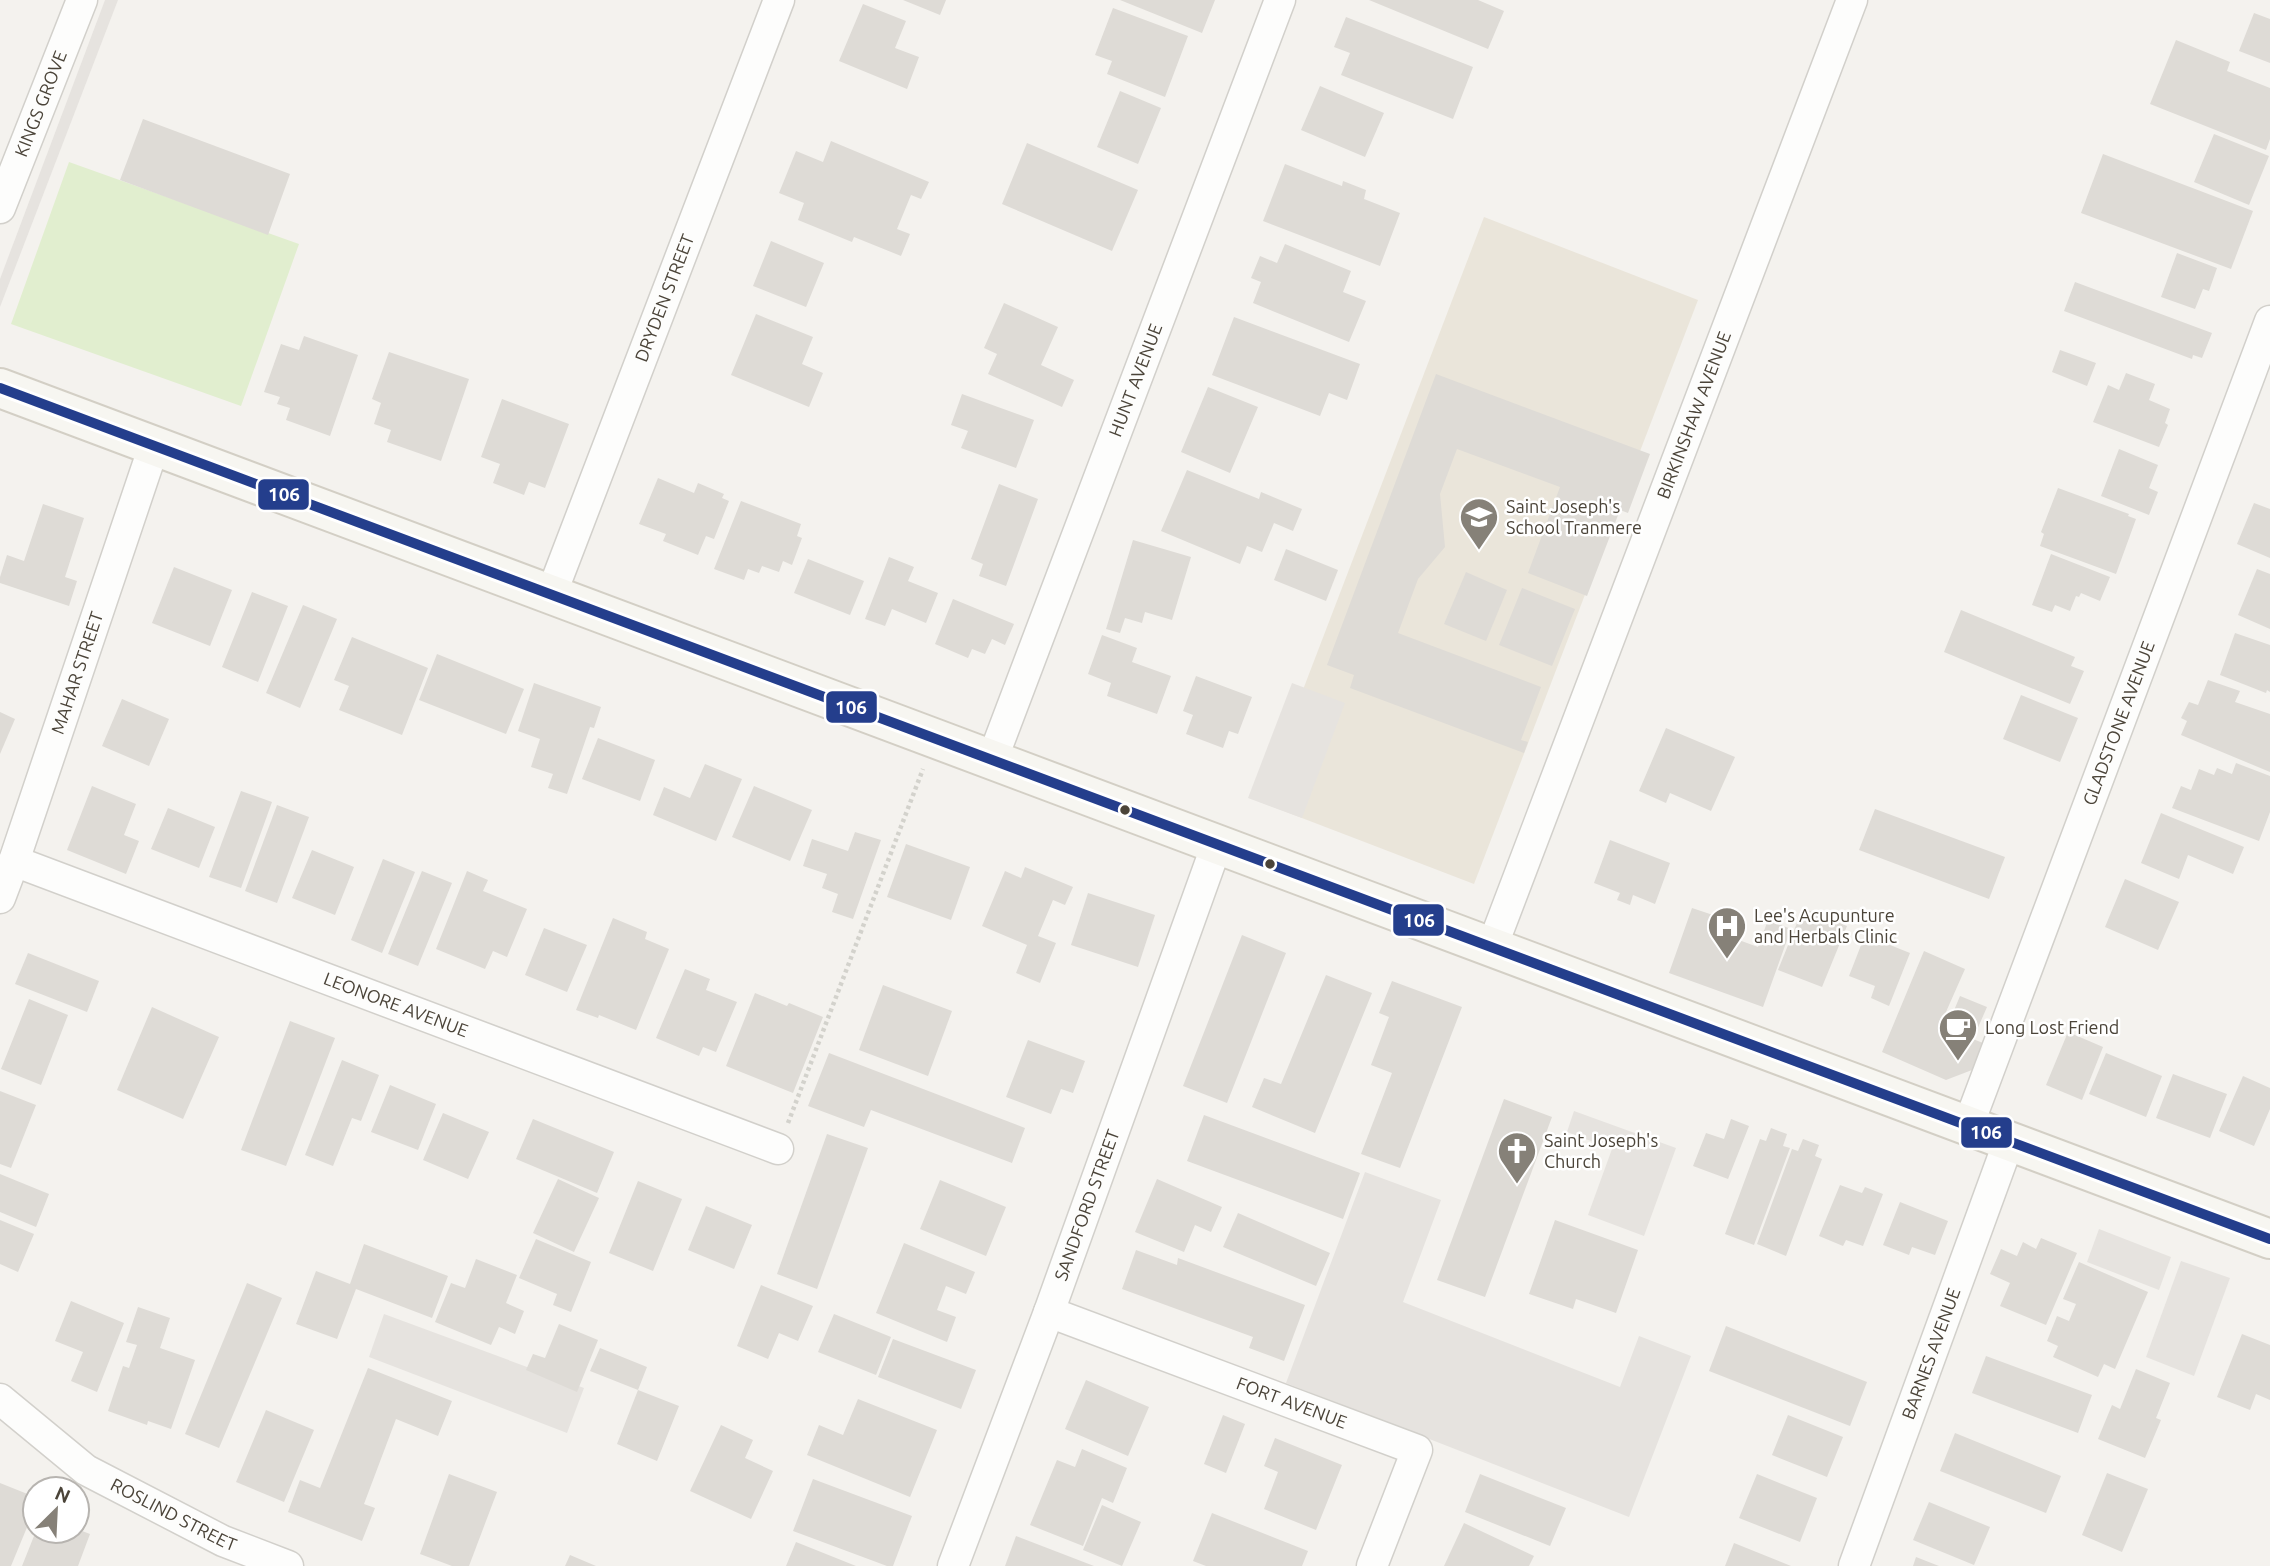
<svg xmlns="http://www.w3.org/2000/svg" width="2270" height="1566" font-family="Ubuntu,sans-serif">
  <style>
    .education { fill: #eae5da }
    .green { fill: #e1eecf }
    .parking { fill: #e6e3df }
    .building { fill: #dedbd6 }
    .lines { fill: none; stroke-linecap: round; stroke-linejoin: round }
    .street-casing { stroke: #d2d0cb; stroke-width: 33 }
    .secondary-casing { stroke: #d3cfc5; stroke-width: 42 }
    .path { stroke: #d3d2cc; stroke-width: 4.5; stroke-dasharray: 3.5 3.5; stroke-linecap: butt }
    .street { stroke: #fdfdfc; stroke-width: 30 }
    .secondary { stroke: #f7f6f1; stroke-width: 38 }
    .bus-1-casing { stroke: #fff; stroke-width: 16 }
    .bus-1 { stroke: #243e8c; stroke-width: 10 }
    .bus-dot { fill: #4b4439; stroke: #fff; stroke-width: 2.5 }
    .labels { text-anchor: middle; stroke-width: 5; stroke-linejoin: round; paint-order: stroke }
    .street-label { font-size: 18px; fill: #4b4439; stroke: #fff }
    .poi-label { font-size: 18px; fill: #4b4439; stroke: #fff; text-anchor: start }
    .line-badge { stroke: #fff; stroke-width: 2.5 }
    .badge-label { font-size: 19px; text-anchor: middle; font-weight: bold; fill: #fff }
  </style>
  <rect width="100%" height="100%" fill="#f4f2ee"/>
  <path class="education" d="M1484,217L1698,300L1474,884L1260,802Z"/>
  <path class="green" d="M69,162L299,244L241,406L11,324Z"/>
  <g class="parking">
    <path d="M105,0H118L0,307V279Z"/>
    <path d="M1292,683L1345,703L1302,818L1248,798Z"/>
    <path d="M1574,1111L1676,1148L1644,1236L1588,1215L1612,1149L1567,1132Z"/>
    <path d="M1365,1172L1441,1200L1403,1302L1620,1387L1639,1336L1691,1356L1629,1517L1286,1383Z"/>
    <path d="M2099,1229L2171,1257L2159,1290L2087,1262Z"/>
    <path d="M2181,1261L2230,1278L2194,1376L2146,1357Z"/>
    <path d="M384,1314L584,1388L567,1433L369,1357Z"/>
  </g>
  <g class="building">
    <path d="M903,0H946L940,15Z"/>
    <path d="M1120,0H1215L1202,33Z"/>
    <path d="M1369,0H1478L1504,11L1488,49Z"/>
    <path d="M863,4L906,21L895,48L919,57L907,89L839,61Z"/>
    <path d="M1113,8L1188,36L1165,97L1107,74L1112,61L1095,55Z"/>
    <path d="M2254,13L2270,19V63L2239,51Z"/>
    <path d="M1346,17L1473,67L1453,119L1341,75L1350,53L1334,47Z"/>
    <path d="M2176,40L2230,62L2227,71L2270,88V139L2266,150L2150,104Z"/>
    <path d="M1320,86L1384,113L1365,157L1301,130Z"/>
    <path d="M1120,91L1161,108L1138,164L1097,147Z"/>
    <path d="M143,119L290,174L268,235L120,180Z"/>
    <path d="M2214,134L2269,156L2249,205L2194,182Z"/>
    <path d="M831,141L929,182L921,199L911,195L897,229L910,234L901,256L854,237L852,242L798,220L804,203L779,193L796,151L823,162Z"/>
    <path d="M1027,143L1138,190L1112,251L1002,204Z"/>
    <path d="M2103,154L2253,211L2231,269L2081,213Z"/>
    <path d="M1285,164L1342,186L1343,181L1366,190L1364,199L1400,213L1380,266L1263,221Z"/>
    <path d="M771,241L824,263L806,307L753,286Z"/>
    <path d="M1285,244L1351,271L1343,292L1366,301L1349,342L1253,303L1261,282L1251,278L1260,256L1277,263Z"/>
    <path d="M2177,253L2217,268L2209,291L2203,289L2195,309L2161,297Z"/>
    <path d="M2075,282L2212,333L2202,358L2193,355L2192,359L2064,311Z"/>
    <path d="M1004,303L1058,327L1041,365L1074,380L1062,407L988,374L997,354L984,348Z"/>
    <path d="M756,314L813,337L802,364L823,373L809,407L731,375Z"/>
    <path d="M1234,317L1360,364L1347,400L1329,393L1320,416L1212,375Z"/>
    <path d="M304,336L358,355L330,436L286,420L290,408L277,404L280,397L264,392L281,344L299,350Z"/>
    <path d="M2060,350L2096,363L2087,386L2052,372Z"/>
    <path d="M389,352L469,379L441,461L387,442L391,430L374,424L381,403L372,399Z"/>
    <path d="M2126,373L2155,384L2149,400L2170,409L2165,423L2168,425L2159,447L2093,422L2108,385L2119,390Z"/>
    <path d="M1436,374L1650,454L1628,513L1620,510L1587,596L1528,573L1560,487L1457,449L1440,494L1445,547L1418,579L1398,633L1541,687L1521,740L1528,742L1524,753L1350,688L1354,675L1327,665Z"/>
    <path d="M1208,387L1258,407L1230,473L1181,452Z"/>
    <path d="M962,394L1034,420L1016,468L961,448L968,431L951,425Z"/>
    <path d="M502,399L569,424L545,488L529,482L524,495L493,483L500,464L481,457Z"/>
    <path d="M2119,449L2158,465L2149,488L2158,492L2149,515L2101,496Z"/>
    <path d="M1187,470L1259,499L1261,492L1302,509L1293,531L1274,523L1262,552L1247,546L1240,564L1161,531Z"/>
    <path d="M658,478L694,493L698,483L724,494L722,498L729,501L714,539L706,536L698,555L663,541L666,534L639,524Z"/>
    <path d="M999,484L1038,499L1006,586L979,576L983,564L971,559Z"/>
    <path d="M2058,488L2129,514L2128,516L2136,519L2116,574L2040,546L2044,534L2041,532Z"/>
    <path d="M741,501L801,524L797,536L802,538L792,565L783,561L779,572L762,566L759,573L748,569L744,580L714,569Z"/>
    <path d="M2254,503L2270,509V558L2237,544Z"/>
    <path d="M43,504L84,518L65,577L77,581L69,606L0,583V577L7,555L24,561Z"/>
    <path d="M1133,540L1191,557L1172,620L1145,612L1142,623L1125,618L1120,633L1106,629Z"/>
    <path d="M1286,549L1338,570L1326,601L1274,580Z"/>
    <path d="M2051,554L2110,577L2100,601L2081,593L2079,597L2076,596L2070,611L2055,605L2052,612L2032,605Z"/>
    <path d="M889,557L914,567L908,581L938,593L926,623L892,609L885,626L865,619Z"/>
    <path d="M808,559L864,581L850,615L794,593Z"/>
    <path d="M174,567L232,590L210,646L152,623Z"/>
    <path d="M2257,569L2270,574V629L2238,615Z"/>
    <path d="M1466,572L1507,590L1486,641L1444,624Z"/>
    <path d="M1522,588L1575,609L1552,666L1499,645Z"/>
    <path d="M252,592L288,606L258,682L222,667Z"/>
    <path d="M953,599L1014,624L1005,645L992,639L985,654L972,649L968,658L935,644Z"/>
    <path d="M303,605L337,619L300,708L266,693Z"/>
    <path d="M1961,610L2075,657L2071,666L2084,671L2070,704L1944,652Z"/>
    <path d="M2235,633L2270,645V692L2267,690L2266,693L2220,675Z"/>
    <path d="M1102,635L1137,648L1132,662L1171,676L1157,714L1107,696L1111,683L1088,674Z"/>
    <path d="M352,637L428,668L402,735L339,710L349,686L334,680Z"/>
    <path d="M437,654L524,689L506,734L419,700Z"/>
    <path d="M1196,676L1252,697L1238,734L1229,731L1223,748L1186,734L1193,715L1183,711Z"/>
    <path d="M2208,680L2240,691L2235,702L2270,714V772L2181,735L2187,721L2181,718L2189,702L2198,705Z"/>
    <path d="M534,683L601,707L594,728L590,727L567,794L548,788L553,774L531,767L540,739L518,731Z"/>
    <path d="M2021,695L2078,718L2060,762L2003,739Z"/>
    <path d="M122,699L169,719L149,766L102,746Z"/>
    <path d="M0,712L15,719L0,754Z"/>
    <path d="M1666,728L1735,757L1711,811L1670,793L1666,803L1639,791Z"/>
    <path d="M598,738L655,760L640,801L582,779Z"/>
    <path d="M2236,763L2270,776V812L2259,841L2172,808L2181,786L2191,790L2199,769L2214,775L2217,768L2232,774Z"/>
    <path d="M705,764L742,779L716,841L653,815L664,787L690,798Z"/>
    <path d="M92,786L136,804L124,835L139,841L126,874L67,850Z"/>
    <path d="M754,786L812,810L790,861L732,837Z"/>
    <path d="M241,791L272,802L241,888L209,877Z"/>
    <path d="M277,805L309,817L277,903L245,891Z"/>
    <path d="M168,808L215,827L199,868L151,849Z"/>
    <path d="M1875,809L2005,857L1989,899L1859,850Z"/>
    <path d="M2161,813L2244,847L2233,874L2188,855L2179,879L2141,863Z"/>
    <path d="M855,832L881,840L853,919L832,912L838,894L822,888L827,874L803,866L812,839L848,851Z"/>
    <path d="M1610,840L1670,863L1655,904L1633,895L1630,905L1617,900L1620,893L1594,883Z"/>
    <path d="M906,844L970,867L951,920L887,897Z"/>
    <path d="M312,850L354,867L335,915L292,898Z"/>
    <path d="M383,859L415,872L382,953L351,940Z"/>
    <path d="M1025,867L1073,887L1065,905L1053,900L1038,936L1056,943L1040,983L1016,973L1027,945L982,926L1005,871L1021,878Z"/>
    <path d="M422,871L452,883L418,966L388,954Z"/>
    <path d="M467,871L488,880L483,891L527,909L507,957L493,951L485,969L436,949Z"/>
    <path d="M2125,879L2179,902L2158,950L2105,927Z"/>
    <path d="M1088,893L1155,915L1138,967L1071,945Z"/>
    <path d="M1692,908L1719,917L1714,931L1758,947L1768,920L1791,929L1763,1007L1669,973Z"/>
    <path d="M1803,908L1847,926L1822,987L1778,970Z"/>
    <path d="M613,918L647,932L645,939L669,949L636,1030L599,1015L598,1018L576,1010Z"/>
    <path d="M544,928L587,945L567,992L525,975Z"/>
    <path d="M1242,935L1286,953L1227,1103L1183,1086Z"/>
    <path d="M1865,935L1910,953L1889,1006L1871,998L1875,986L1849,976Z"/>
    <path d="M1924,951L1965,969L1938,1030L1945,1032L1960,996L1987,1007L1973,1039L1983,1043L1972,1070L1946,1080L1882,1052Z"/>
    <path d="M28,953L99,981L87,1012L15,984Z"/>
    <path d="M685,969L710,979L706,990L737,1002L716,1052L703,1047L699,1056L656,1038Z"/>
    <path d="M1326,975L1372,993L1315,1133L1252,1107L1264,1078L1281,1084Z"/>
    <path d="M1392,981L1462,1007L1400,1168L1361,1154L1392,1073L1371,1065L1389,1017L1379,1013Z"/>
    <path d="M883,985L952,1011L928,1076L859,1050Z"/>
    <path d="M755,993L787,1006L789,1003L823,1017L793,1093L726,1066Z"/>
    <path d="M29,999L68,1015L41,1085L1,1069Z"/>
    <path d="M152,1007L219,1037L183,1119L117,1090Z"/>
    <path d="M290,1021L335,1038L286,1166L241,1150Z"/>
    <path d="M2068,1032L2103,1047L2082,1100L2046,1085Z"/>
    <path d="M1028,1040L1085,1061L1073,1093L1061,1089L1051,1114L1006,1097Z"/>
    <path d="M829,1053L1025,1128L1012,1163L871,1110L864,1127L808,1106Z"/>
    <path d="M2106,1053L2162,1076L2146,1117L2089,1094Z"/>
    <path d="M342,1060L379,1075L361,1121L352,1118L333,1166L305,1155Z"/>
    <path d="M2173,1074L2227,1094L2210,1138L2156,1118Z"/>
    <path d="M2243,1076L2270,1088V1109L2254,1146L2219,1131Z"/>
    <path d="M390,1085L436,1104L418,1150L371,1132Z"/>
    <path d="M0,1091L36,1105L11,1168L0,1164Z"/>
    <path d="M1504,1099L1552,1117L1485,1297L1437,1280Z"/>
    <path d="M443,1113L489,1132L468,1179L423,1160Z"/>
    <path d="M1204,1115L1360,1173L1343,1219L1187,1161Z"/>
    <path d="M533,1119L614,1152L597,1193L516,1159Z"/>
    <path d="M1731,1119L1749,1126L1728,1179L1693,1166L1706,1133L1724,1139Z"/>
    <path d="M1771,1128L1787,1134L1783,1146L1790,1148L1754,1245L1725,1234L1760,1139L1766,1141Z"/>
    <path d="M827,1134L868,1148L817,1289L777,1274Z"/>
    <path d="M1803,1139L1819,1145L1815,1156L1822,1159L1786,1256L1757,1244L1792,1149L1798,1151Z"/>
    <path d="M0,1174L49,1194L36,1227L0,1212Z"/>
    <path d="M558,1179L599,1198L574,1252L533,1233Z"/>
    <path d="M1157,1179L1222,1207L1211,1232L1195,1225L1184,1252L1135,1232Z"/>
    <path d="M940,1180L1006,1207L986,1256L920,1229Z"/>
    <path d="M638,1181L682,1199L653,1271L609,1253Z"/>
    <path d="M1840,1185L1862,1193L1865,1187L1883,1194L1863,1246L1846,1240L1843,1246L1819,1236Z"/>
    <path d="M1900,1202L1948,1221L1935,1255L1912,1247L1909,1255L1883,1245Z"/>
    <path d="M706,1206L752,1225L734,1269L688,1250Z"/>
    <path d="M1238,1213L1330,1253L1316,1286L1223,1247Z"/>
    <path d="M0,1220L34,1234L18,1272L0,1264Z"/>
    <path d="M1555,1220L1638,1250L1616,1313L1576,1299L1573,1309L1529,1294Z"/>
    <path d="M2041,1238L2077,1253L2046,1325L2000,1306L2010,1283L1990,1274L2001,1249L2017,1256L2023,1242L2036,1249Z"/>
    <path d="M536,1239L591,1262L571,1312L553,1305L557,1294L519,1278Z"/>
    <path d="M904,1243L975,1272L966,1294L946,1286L937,1310L956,1317L947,1342L876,1313Z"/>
    <path d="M364,1244L448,1276L432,1318L356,1289L337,1339L296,1324L316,1271L350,1284Z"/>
    <path d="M1136,1250L1177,1265L1178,1258L1305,1305L1284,1361L1249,1348L1253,1337L1122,1289Z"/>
    <path d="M476,1259L517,1275L506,1303L524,1311L515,1334L499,1327L491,1345L435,1322L451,1283L465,1288Z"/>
    <path d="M2079,1262L2148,1292L2115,1369L2104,1364L2098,1377L2053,1357L2058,1346L2047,1341L2057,1316L2069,1321L2076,1304L2063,1299Z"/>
    <path d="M247,1283L282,1298L219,1448L185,1434Z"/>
    <path d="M761,1285L813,1306L798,1341L779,1333L768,1359L737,1346Z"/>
    <path d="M71,1301L124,1323L97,1392L71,1381L83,1352L55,1341Z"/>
    <path d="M138,1307L170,1318L160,1348L195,1360L171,1429L148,1421L147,1425L108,1411L123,1366L129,1368L137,1345L126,1342Z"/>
    <path d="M834,1314L891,1337L876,1375L818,1352Z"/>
    <path d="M559,1324L598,1340L577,1392L526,1370L533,1354L545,1358Z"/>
    <path d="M1726,1326L1867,1382L1850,1426L1709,1371Z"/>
    <path d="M2242,1334L2270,1345V1400L2256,1394L2250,1410L2217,1397Z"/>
    <path d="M893,1339L976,1370L961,1409L878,1377Z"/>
    <path d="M600,1348L647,1367L638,1390L679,1406L657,1461L617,1444L638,1390L590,1371Z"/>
    <path d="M1986,1356L2092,1395L2078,1433L1972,1393Z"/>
    <path d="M368,1368L452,1401L438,1436L396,1419L364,1504L375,1508L362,1541L288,1512L300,1480L320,1488Z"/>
    <path d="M2136,1369L2170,1383L2156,1418L2161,1420L2145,1458L2098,1439L2112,1405L2120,1409Z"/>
    <path d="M1086,1380L1149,1407L1128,1456L1065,1429Z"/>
    <path d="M858,1399L937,1430L910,1497L807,1455L819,1425L843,1435Z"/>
    <path d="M266,1410L314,1430L284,1502L236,1482Z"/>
    <path d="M1223,1415L1245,1424L1226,1473L1204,1464Z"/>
    <path d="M1788,1415L1843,1437L1827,1477L1772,1455Z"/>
    <path d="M721,1425L753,1440L745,1458L773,1471L751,1519L690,1491Z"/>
    <path d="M1955,1433L2061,1476L2046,1513L1940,1471Z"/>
    <path d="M1275,1438L1342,1465L1316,1530L1264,1509L1278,1472L1264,1466Z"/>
    <path d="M1082,1449L1127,1468L1113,1503L1102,1498L1083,1546L1030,1525L1057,1460L1075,1467Z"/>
    <path d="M2107,1473L2148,1489L2122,1552L2082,1535Z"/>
    <path d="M449,1474L497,1492L469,1566H452L420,1554Z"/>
    <path d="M1480,1474L1566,1508L1550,1546L1465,1512Z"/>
    <path d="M1757,1474L1817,1498L1800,1542L1739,1518Z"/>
    <path d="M813,1479L912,1516L893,1566H887L793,1531Z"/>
    <path d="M0,1483L35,1497V1508L11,1566H0Z"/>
    <path d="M1929,1502L1990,1527L1974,1565L1913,1540Z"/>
    <path d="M1102,1505L1141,1522L1122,1566L1083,1550Z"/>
    <path d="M1212,1513L1308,1551L1302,1566H1206L1193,1561Z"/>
    <path d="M1464,1523L1534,1556L1529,1566H1444Z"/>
    <path d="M77,1529L90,1534L78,1566H22L36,1531H77Z"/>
    <path d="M1016,1536L1094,1566H1005Z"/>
    <path d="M796,1542L856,1566H786Z"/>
    <path d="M1734,1543L1791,1566H1725Z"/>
    <path d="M570,1555L596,1566H565Z"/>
    <path d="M1916,1557L1939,1566H1913Z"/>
  </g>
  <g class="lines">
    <g class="street-casing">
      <g id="street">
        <path id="s1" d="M0,208L82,0"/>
        <path id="s2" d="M551,595L779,0"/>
        <path id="s3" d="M992,760L1280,0"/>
        <path id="s4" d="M14,861L778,1149"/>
        <path id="s5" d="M0,898L14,861L154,446"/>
        <path id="s6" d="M1492,947L1852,0"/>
        <path id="s7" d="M1968,1126L2270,321"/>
        <path id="s8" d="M1049,1312L1417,1450L1372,1566"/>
        <path id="s9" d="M0,1399L86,1470L223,1541L288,1566"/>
        <path id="s10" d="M953,1566L1049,1312L1217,844"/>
        <path id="s11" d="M1854,1566L2009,1141"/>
      </g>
    </g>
    <g class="secondary-casing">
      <path id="secondary" d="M0,388L2270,1239"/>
    </g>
    <path class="path" d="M788,1123L923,769"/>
    <use href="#street" class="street"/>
    <use href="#secondary" class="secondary"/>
    <g class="bus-1-casing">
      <path id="bus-1" d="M0,388L2270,1239"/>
    </g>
    <use href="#bus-1" class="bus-1"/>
  </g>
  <defs>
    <g id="school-pin" transform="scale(2.0125)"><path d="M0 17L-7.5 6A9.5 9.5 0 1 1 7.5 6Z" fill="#868178" stroke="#fff"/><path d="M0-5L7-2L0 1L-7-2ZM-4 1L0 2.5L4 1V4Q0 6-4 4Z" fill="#fff"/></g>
    <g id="hospital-pin" transform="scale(2.0125)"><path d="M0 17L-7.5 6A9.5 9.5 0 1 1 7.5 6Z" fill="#868178" stroke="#fff"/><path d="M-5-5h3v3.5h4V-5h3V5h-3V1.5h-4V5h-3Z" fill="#fff"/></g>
    <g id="cafe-pin" transform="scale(2.0125)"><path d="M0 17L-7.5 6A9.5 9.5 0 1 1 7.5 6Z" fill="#868178" stroke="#fff"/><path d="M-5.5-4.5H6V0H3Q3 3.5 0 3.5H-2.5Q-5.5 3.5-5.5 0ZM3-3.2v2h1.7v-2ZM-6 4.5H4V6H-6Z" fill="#fff"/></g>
    <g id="church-pin" transform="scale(2.0125)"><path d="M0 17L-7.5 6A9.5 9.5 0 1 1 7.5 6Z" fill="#868178" stroke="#fff"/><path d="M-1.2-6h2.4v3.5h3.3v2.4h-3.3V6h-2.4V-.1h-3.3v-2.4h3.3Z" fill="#fff"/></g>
  </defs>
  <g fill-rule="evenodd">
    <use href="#school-pin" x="1479" y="517"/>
    <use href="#hospital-pin" x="1727" y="926"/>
    <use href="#cafe-pin" x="1958" y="1028"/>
    <use href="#church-pin" x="1517" y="1151"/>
  </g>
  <g class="bus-dot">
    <circle cx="1125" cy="810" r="6"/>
    <circle cx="1270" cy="864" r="6"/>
  </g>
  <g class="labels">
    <g class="street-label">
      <text dy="6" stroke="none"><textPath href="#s1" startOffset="112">KINGS GROVE</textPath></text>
      <text dy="6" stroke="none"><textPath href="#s2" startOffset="318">DRYDEN STREET</textPath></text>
      <text dy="6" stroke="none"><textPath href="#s3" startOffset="406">HUNT AVENUE</textPath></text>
      <text dy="6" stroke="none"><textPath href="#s6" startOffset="569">BIRKINSHAW AVENUE</textPath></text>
      <text dy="6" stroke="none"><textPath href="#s5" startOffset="238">MAHAR STREET</textPath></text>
      <text dy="6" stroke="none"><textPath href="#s7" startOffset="430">GLADSTONE AVENUE</textPath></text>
      <text dy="6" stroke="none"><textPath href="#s4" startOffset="408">LEONORE AVENUE</textPath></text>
      <text dy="6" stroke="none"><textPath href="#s10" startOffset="385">SANDFORD STREET</textPath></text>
      <text dy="6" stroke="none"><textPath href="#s11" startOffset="226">BARNES AVENUE</textPath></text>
      <text dy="6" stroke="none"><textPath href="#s8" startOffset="259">FORT AVENUE</textPath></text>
      <text dy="6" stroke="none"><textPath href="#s9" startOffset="210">ROSLIND STREET</textPath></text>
    </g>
    <g class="poi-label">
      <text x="1506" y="513">Saint Joseph's<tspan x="1506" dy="21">School Tranmere</tspan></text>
      <text x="1754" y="922">Lee's Acupunture<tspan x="1754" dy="21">and Herbals Clinic</tspan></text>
      <text x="1985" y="1034">Long Lost Friend</text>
      <text x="1544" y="1147">Saint Joseph's<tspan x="1544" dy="21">Church</tspan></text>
    </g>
  </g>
  <g class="line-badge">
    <rect x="257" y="478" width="53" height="33" rx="7" fill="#243e8c"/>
    <rect x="825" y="690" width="53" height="34" rx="7" fill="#243e8c"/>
    <rect x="1392" y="903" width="53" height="34" rx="7" fill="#243e8c"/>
    <rect x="1960" y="1116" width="53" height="33" rx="7" fill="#243e8c"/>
  </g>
  <g class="badge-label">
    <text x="284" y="501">106</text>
    <text x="851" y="714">106</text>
    <text x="1419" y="927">106</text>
    <text x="1986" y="1139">106</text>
  </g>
  <g transform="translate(56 1510) rotate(24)"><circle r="33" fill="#ffffff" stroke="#b7b4b0" stroke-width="2"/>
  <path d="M0-5L12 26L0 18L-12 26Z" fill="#868178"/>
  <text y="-10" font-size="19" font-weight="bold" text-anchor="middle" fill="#4b4439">N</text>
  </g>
</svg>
